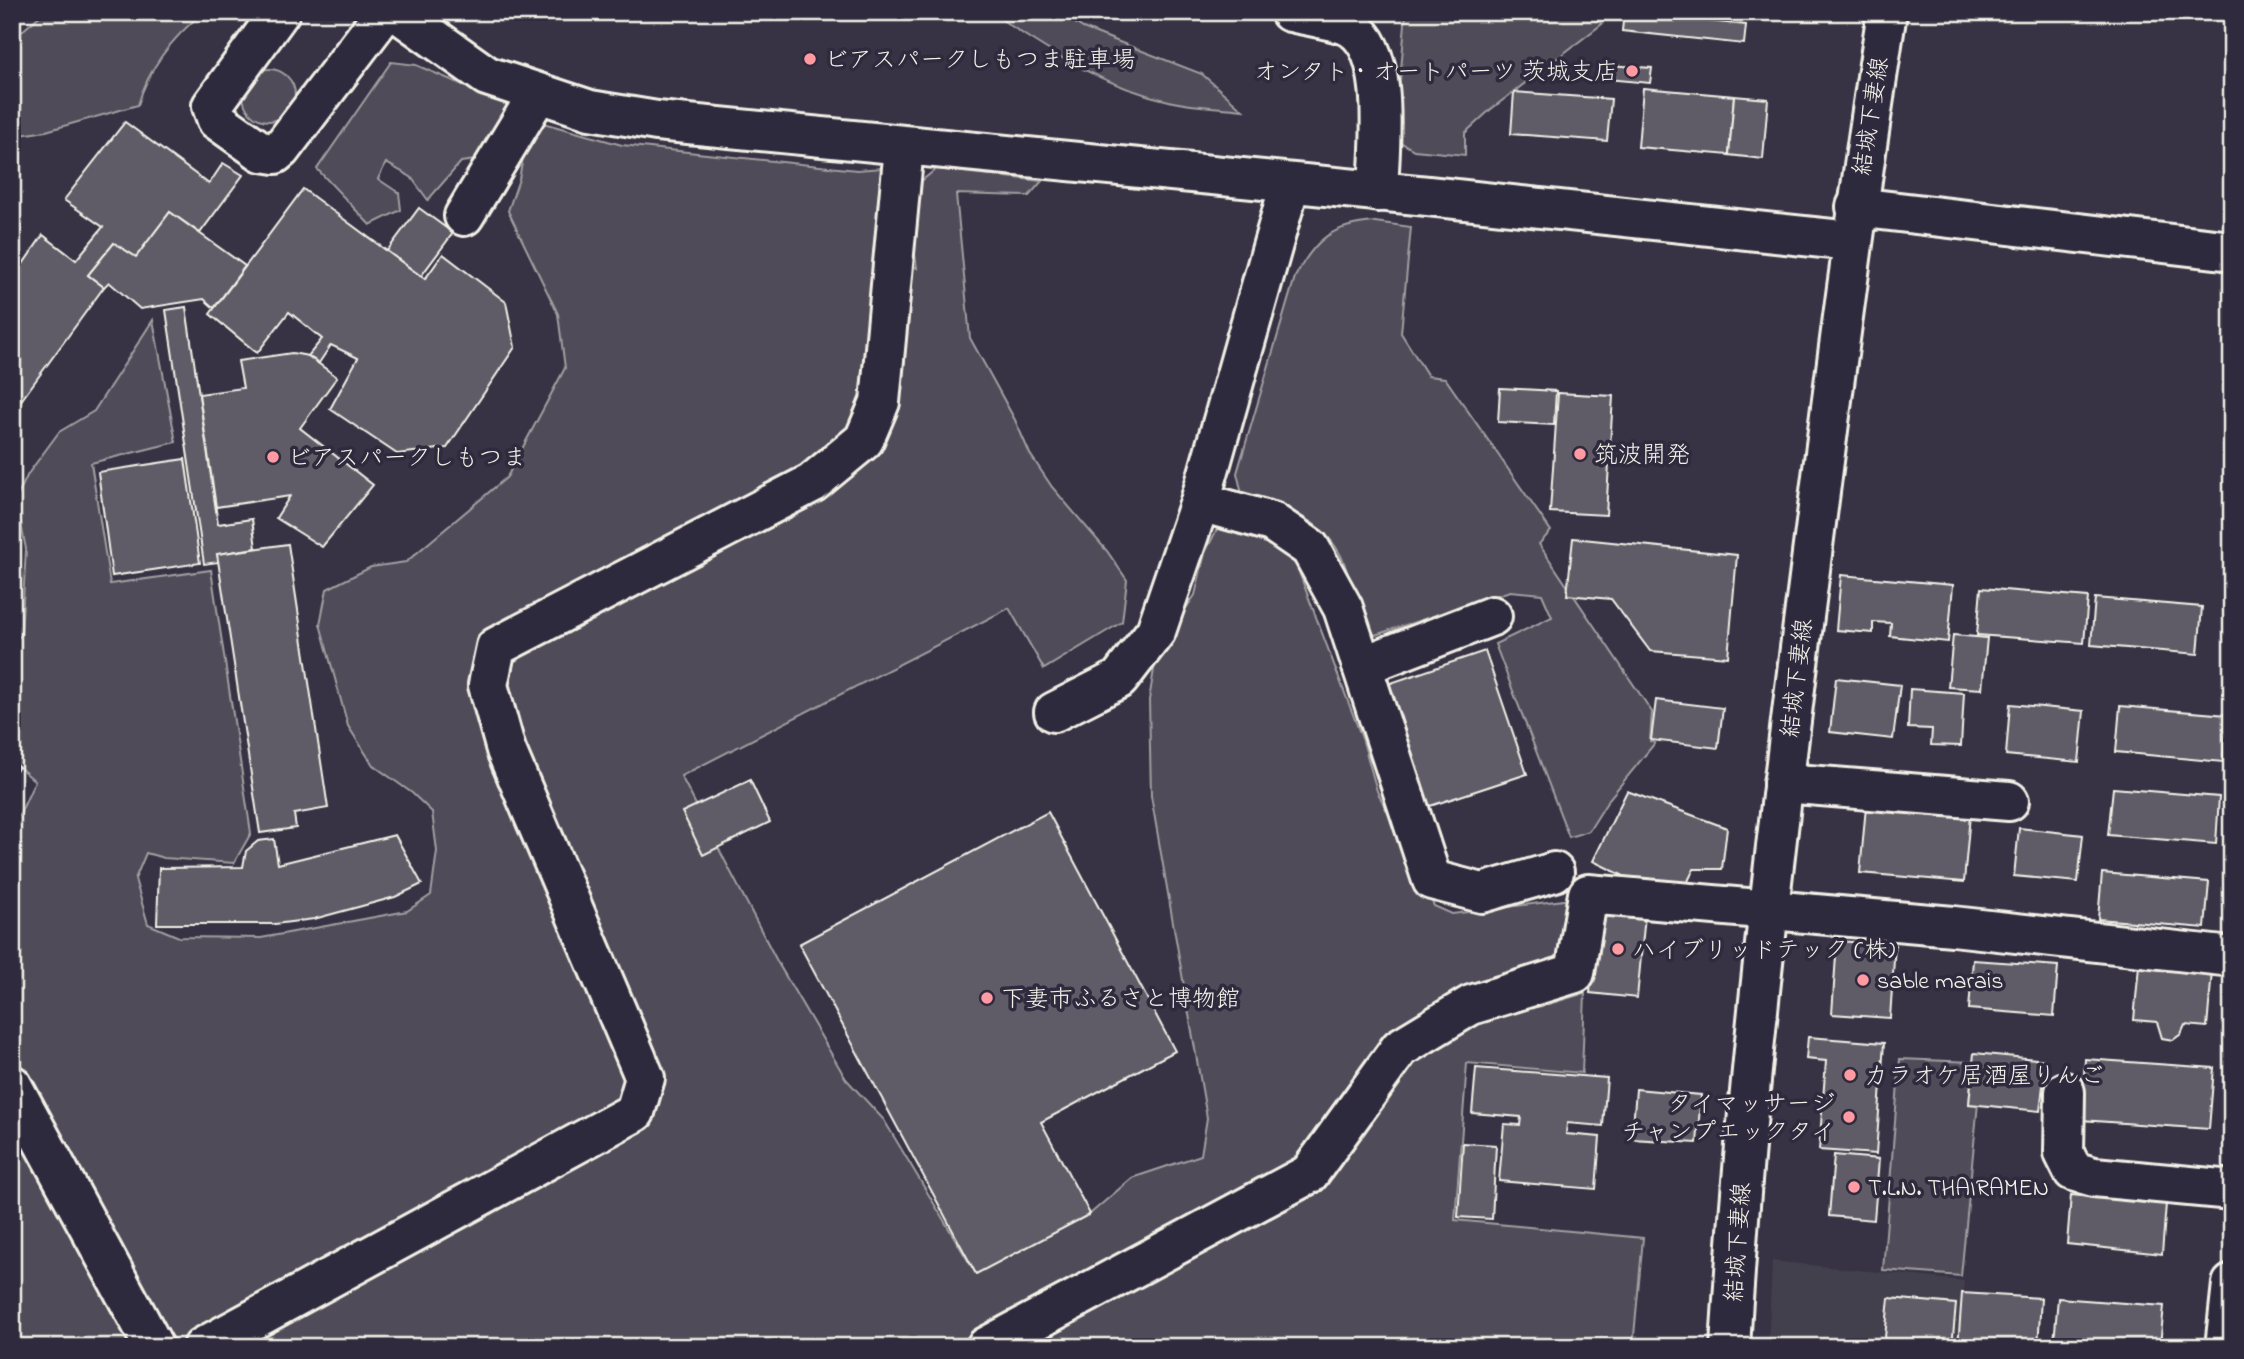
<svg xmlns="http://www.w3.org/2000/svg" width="2244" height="1359" font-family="'Indie Flower','Klee One',sans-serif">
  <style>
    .built { fill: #433f4e }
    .green { fill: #504b59; stroke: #a29ea0; stroke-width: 2 }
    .building { fill: #5f5c67; stroke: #f4f1e8; stroke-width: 2 }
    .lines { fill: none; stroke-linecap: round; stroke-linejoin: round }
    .minor-casing { stroke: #f4f1e8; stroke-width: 44 }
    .major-casing { stroke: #f4f1e8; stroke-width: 44 }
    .minor { stroke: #2f2a3d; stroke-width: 38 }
    .major { stroke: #2f2a3d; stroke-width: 38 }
    .poi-dot { fill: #ff9aa2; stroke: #2f2a3d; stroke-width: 2.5 }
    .labels { text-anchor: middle; stroke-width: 7; stroke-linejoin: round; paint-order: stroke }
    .poi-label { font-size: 24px; fill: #f4f1e8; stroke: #2f2a3d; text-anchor: start }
    .street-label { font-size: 24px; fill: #f4f1e8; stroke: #2f2a3d }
  </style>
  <rect width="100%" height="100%" fill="#373244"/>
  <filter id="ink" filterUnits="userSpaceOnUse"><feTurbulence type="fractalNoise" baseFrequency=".0143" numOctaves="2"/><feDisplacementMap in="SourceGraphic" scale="14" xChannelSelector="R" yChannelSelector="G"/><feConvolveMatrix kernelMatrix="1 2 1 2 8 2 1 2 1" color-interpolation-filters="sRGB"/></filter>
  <g filter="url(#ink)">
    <path class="built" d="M1772,1261L1964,1281L1959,1347H1768Z"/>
    <g class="green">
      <path d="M44,12H204C174,36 149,66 138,105L46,131L15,136L12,133V40Z"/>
      <path d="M991,12H1058L1083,28L1202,74L1243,110C1220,107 1196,107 1173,102C1105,87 1047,52 991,12Z"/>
      <path d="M1406,12H1587L1602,24L1490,110L1465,133V155L1414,150L1395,139Z"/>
      <path d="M391,62L416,65L510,105L490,158L461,162L428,200L411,177L386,163L378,179L399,193L401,210L370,225L317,169Z"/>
      <circle cx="269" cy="95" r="26"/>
      <path d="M543,123L622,145L857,170L882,168L892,177L887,253L917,268L912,234L919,183L936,169L1042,181L1029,196L956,194L970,338L1015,420L1030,454L1052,487L1107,551L1127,580L1122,622L1044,669L1009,608L681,776L778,963L846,1079L884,1120L976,1274L1090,1214L1132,1178L1201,1155L1207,1118L1151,796L1149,700L1157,651L1195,595L1205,553L1221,521C1250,531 1280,539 1297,567L1363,741L1377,791L1434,906L1452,914L1580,898L1563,967L1483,1015L1542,1006L1585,993L1582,1073L1467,1063L1455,1220L1643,1238L1633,1347H12V821L20,814L35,781L12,761V644L21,635L26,549L16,499L28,474L59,432L94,411L153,320L176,442L91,463L110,584L211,570L251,833L234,863L164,858L146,853L135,879L148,924L179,937L261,938L407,911L431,895L437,851L432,812L412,793L373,765L348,726L320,624L327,589L371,567L406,562L507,477L565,368L558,314L508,211L519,179L525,147Z"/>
      <path d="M1375,222L1411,227L1401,333L1428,376L1445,378L1551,531L1539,544L1652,712L1650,741L1655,743L1609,799L1589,831L1569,837L1495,644L1552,617L1542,594L1510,591L1375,635C1355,613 1356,598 1347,571C1332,521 1286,507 1242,494L1237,473L1295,277C1315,239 1332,225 1375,222Z"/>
      <path d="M1900,1059L1973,1062L1969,1103H1978L1961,1276L1883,1270Z"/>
    </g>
    <g class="building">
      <path d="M1624,12L1746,25L1744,44L1622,31Z"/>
      <path d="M1608,65L1652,68L1650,83L1607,79Z"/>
      <path d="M1643,88L1734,96L1729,155L1638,147Z"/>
      <path d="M1514,92L1611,99L1607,141L1511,134Z"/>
      <path d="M1734,96L1768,99L1763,159L1729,155Z"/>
      <path d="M125,122L209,184L223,163L243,175L200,233L170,212L136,257L114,243L88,275L104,287L12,413V272L16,274L43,235L76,260L103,227L64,200Z"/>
      <path d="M303,189L425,279L443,254L506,302L515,347L447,448L397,454L330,409L358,358L331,345L319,363L308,356L322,339L289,312L257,353L210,314Z"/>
      <path d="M419,208L453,233L421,276L387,251Z"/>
      <path d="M170,212L245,266L214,308L204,299L140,309L109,282L104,287L88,275L114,243L136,257Z"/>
      <path d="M186,307L218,524L252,519L256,548L217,554L219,562L204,564L166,310Z"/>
      <path d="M292,353L308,356L337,377L300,428L373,485L322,547L276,518L290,496L216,507L199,394L243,388L238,361Z"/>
      <path d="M1500,388L1556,391L1554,425L1498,422Z"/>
      <path d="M1558,393L1613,396L1606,515L1550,512Z"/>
      <path d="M185,459L200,563L112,576L98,472Z"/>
      <path d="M1573,538L1737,555L1728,657L1650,651L1611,599L1567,595Z"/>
      <path d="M288,544L328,808L294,814L296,828L260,833L217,554Z"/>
      <path d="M1841,575L1953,585L1948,642L1890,636L1891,623L1873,622V633L1836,630Z"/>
      <path d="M1981,588L2088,597L2084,643L1977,635Z"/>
      <path d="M2095,598L2202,607L2198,654L2091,645Z"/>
      <path d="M1953,635L1987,638L1982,689L1948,687Z"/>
      <path d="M1485,651L1527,774L1418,810L1376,688Z"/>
      <path d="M1836,678L1900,685L1893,739L1830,732Z"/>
      <path d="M1910,689L1964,693L1961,746L1931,745L1932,729L1908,728Z"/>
      <path d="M1656,700L1723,708L1718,748L1651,740Z"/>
      <path d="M2010,704L2084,711L2079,762L2006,755Z"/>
      <path d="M2120,706L2227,715L2223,762L2116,752Z"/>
      <path d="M12,761L19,767L12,774Z"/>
      <path d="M750,780L770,822L703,855L682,812Z"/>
      <path d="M2113,788L2219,797L2216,844L2108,835Z"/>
      <path d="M1627,791L1727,828L1722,869H1694L1687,883L1634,881L1593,861Z"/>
      <path d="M1866,806L1970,815L1964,882L1860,873Z"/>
      <path d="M1048,812L1175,1051L1041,1122L1090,1214L976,1274L799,944Z"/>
      <path d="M2019,828L2083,835L2078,882L2014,876Z"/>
      <path d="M395,835L422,884L395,897L314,919L275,924H157L159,868L243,867L246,851L258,841L274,839L278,864Z"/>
      <path d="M2102,873L2209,882L2205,928L2098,919Z"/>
      <path d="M1598,901L1646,905L1637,998L1590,993Z"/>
      <path d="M1837,941L1895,945L1890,1018L1832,1014Z"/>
      <path d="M1973,960L2058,966L2054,1016L1969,1009Z"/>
      <path d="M2139,965L2212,972L2207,1027L2185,1025L2181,1034L2173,1040L2162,1038L2157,1022L2134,1020Z"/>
      <path d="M1808,1037L1884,1043L1876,1154L1819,1150L1826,1061L1806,1059Z"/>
      <path d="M1974,1053L2046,1060L2040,1111L1969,1104Z"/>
      <path d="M2085,1059L2214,1068L2209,1129L2081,1120Z"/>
      <path d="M1476,1068L1607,1078L1603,1126L1567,1123L1566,1134L1600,1137L1596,1189L1499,1181L1504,1124L1520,1125L1521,1117L1472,1113Z"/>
      <path d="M1636,1089L1701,1095L1697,1143L1632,1139Z"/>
      <path d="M1463,1143L1496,1145L1492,1219L1458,1217Z"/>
      <path d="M1834,1155L1879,1159L1874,1220L1829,1216Z"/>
      <path d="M2071,1195L2166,1204L2162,1254L2067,1244Z"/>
      <path d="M1962,1293L2041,1298L2038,1347H1958Z"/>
      <path d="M1889,1298L1956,1304L1952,1347H1884Z"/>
      <path d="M2058,1298L2164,1306L2160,1345L2131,1343V1347H2119L2054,1342Z"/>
    </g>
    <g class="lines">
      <g class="minor-casing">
        <g id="minor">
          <path d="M280,12L212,106L217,120L262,152L275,154L281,149L385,12"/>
          <path d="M397,12L487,76L590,110L657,121L1428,196L1851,241"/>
          <path d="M1290,12C1304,15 1341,21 1352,28C1392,54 1379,150 1378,192"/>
          <path d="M1856,207L2232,251"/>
          <path d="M464,216L538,94"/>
          <path d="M1200,502L1272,522L1310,548L1343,608L1432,880L1482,893L1554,872"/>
          <path d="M1362,666L1492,616"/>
          <path d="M1054,712L1119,679L1156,631L1200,502L1290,184"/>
          <path d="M1783,783L2009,801"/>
          <path d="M12,1085L154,1347"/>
          <path d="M2065,1092L2064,1153L2073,1171L2094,1177L2232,1190"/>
          <path d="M203,1347L635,1112L645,1078L506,750L488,685L496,647L812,483L864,440L880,402L904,147"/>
          <path d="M986,1347L1309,1174L1400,1048L1471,1005L1575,973L1588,894L1953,926L2232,957"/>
          <path d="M2225,1347L2232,1284"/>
        </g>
      </g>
      <g class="major-casing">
        <path id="major" d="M1730,1347C1744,1113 1771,881 1800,648C1827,436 1854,224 1887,12"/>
      </g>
      <use href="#minor" class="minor"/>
      <use href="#major" class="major"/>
    </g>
  </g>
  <g class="poi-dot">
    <circle cx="810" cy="59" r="7"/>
    <circle cx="1632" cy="71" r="7"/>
    <circle cx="1580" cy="454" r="7"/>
    <circle cx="273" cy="457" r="7"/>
    <circle cx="1618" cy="949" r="7"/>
    <circle cx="1863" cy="980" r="7"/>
    <circle cx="987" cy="998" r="7"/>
    <circle cx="1850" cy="1075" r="7"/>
    <circle cx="1849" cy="1117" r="7"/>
    <circle cx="1854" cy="1187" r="7"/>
  </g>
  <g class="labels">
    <g class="poi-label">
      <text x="824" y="67">ビアスパークしもつま駐車場</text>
      <text x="1618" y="79" text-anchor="end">オンタト・オートパーツ 茨城支店</text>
      <text x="1594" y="462">筑波開発</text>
      <text x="287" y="465">ビアスパークしもつま</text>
      <text x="1632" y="957">ハイブリッドテック (株)</text>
      <text x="1877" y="988">sable marais</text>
      <text x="1001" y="1006">下妻市ふるさと博物館</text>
      <text x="1864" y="1083">カラオケ居酒屋りんご</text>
      <text x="1835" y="1111" text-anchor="end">タイマッサージ<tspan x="1835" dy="28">チャンプエックタイ</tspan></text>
      <text x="1868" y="1195">T.L.N. THAIRAMEN</text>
    </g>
    <g class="street-label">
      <text transform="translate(1870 116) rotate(-81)" y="8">結城下妻線</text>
      <text transform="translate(1796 678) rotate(-83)" y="8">結城下妻線</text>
      <text transform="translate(1737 1242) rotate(-86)" y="8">結城下妻線</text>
    </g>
  </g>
  <rect width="2244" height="1359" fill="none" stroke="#2f2a3d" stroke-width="42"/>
  <rect x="21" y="21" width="2202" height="1317" fill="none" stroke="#f4f1e8" stroke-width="2.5" filter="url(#ink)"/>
</svg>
